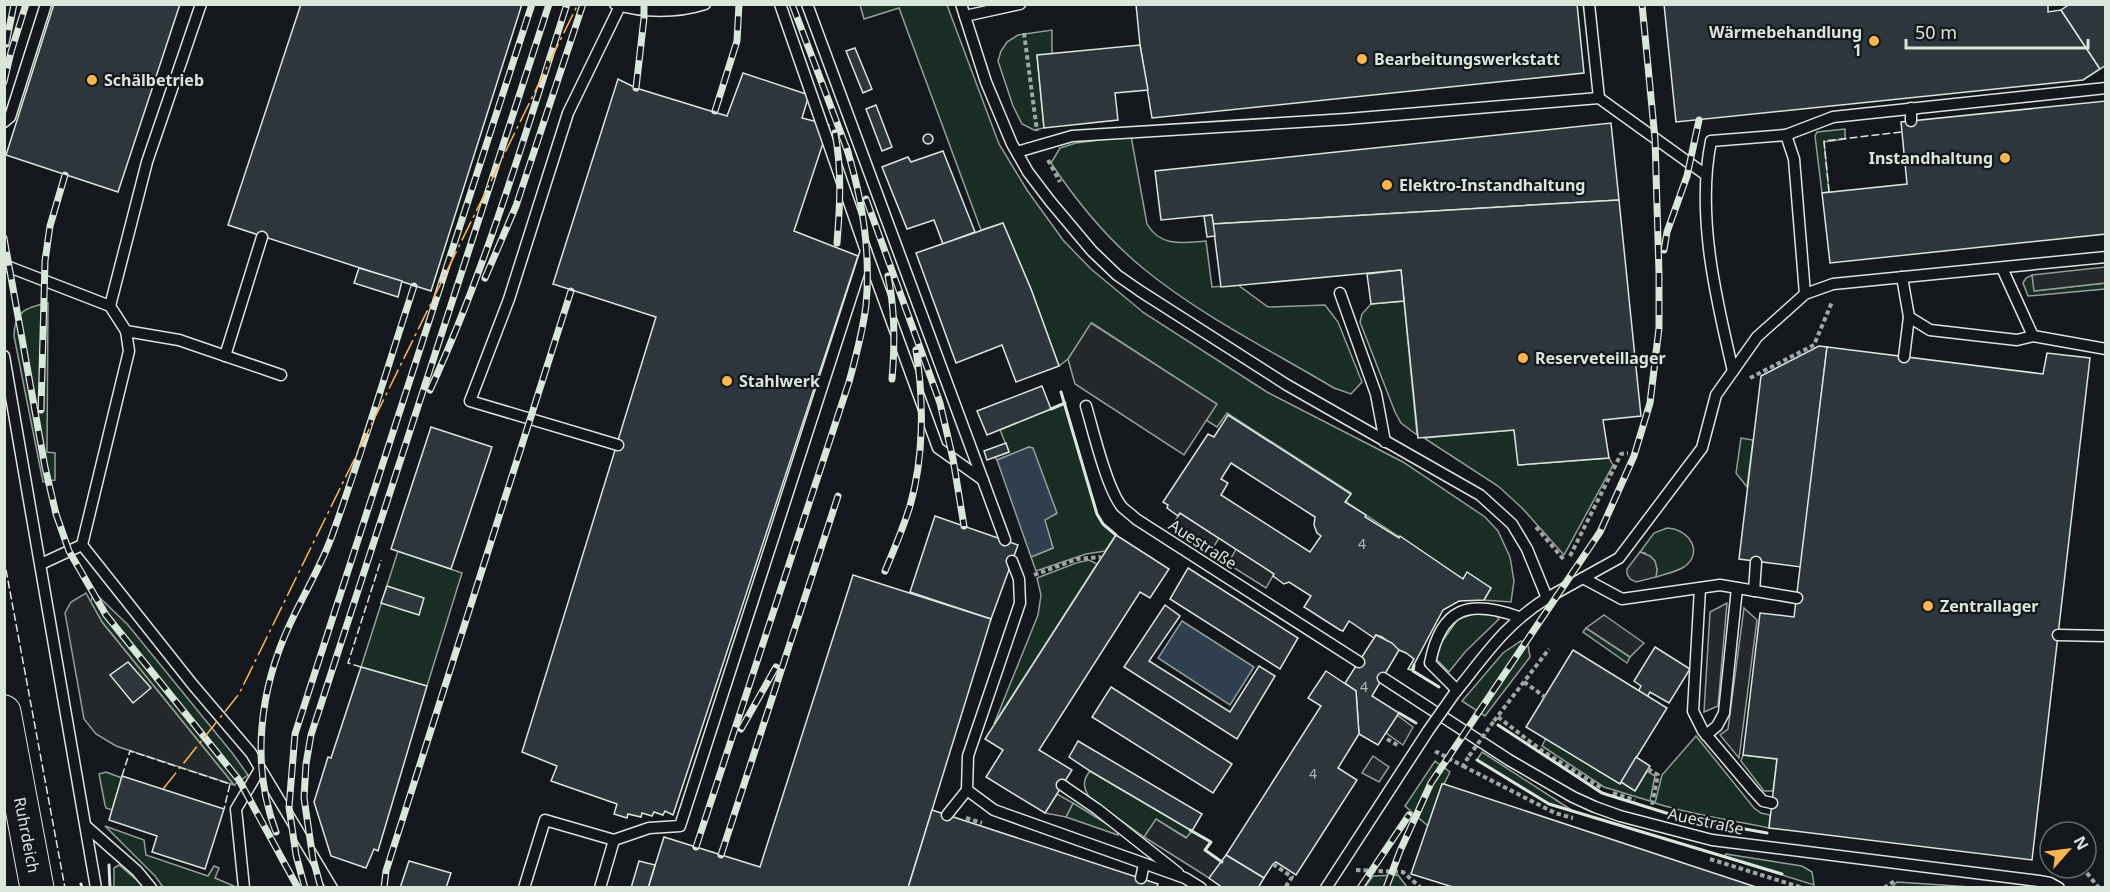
<svg xmlns="http://www.w3.org/2000/svg" width="2110" height="892" font-family="'Noto Sans',sans-serif">
  <style>
    .green { fill: #1a2d24; stroke: #939e99; stroke-width: 1.5 }
    .parking { fill: #24282b; stroke: #939e99; stroke-width: 1.5 }
    .water { fill: #2f3f4d; stroke: #939e99; stroke-width: 1.5 }
    .building { fill: #2c363c; stroke: #d8e6dc; stroke-width: 1.5; fill-rule: evenodd }
    .lines { fill: none; stroke-linecap: round; stroke-linejoin: round }
    .lane-casing { stroke: #d8e6dc; stroke-width: 13 }
    .primary-casing { stroke: #d8e6dc; stroke-width: 35 }
    .path { stroke: #9da8a2; stroke-width: 4; stroke-dasharray: 4.5 3; stroke-linecap: butt }
    .lane { stroke: #14181c; stroke-width: 10 }
    .primary { stroke: #14181c; stroke-width: 33 }
    .rail-casing { stroke: #d8e6dc; stroke-width: 7 }
    .rail { stroke: #14181c; stroke-width: 4.5; stroke-dasharray: 14; stroke-linecap: butt }
    .lane-bridge-casing { stroke: #d8e6dc; stroke-width: 13; stroke-linecap: butt }
    .path-bridge { stroke: #9da8a2; stroke-width: 4; stroke-dasharray: 4.5 3; stroke-linecap: butt }
    .lane-bridge { stroke: #14181c; stroke-width: 10 }
    .fence { stroke: #d8e6dc; stroke-width: 1.5; stroke-dasharray: 8 3; stroke-linecap: butt }
    .wall { stroke: #d8e6dc; stroke-width: 3 }
    .power { stroke: #ffb74d; stroke-width: 1.5; stroke-dasharray: 21 4.5 3 4.5; stroke-linecap: butt }
    .poi-dot { fill: #ffb74d; stroke: #14181c; stroke-width: 2 }
    .labels { text-anchor: middle; stroke-width: 4.5; stroke-linejoin: round; paint-order: stroke }
    .number-label { font-size: 14px; fill: #adbab4 }
    .poi-label { font-size: 16px; font-weight: bold; fill: #d8e6dc; stroke: #14181c; text-anchor: start }
    .street-label { font-size: 16px; fill: #d8e6dc; stroke: #14181c }
  </style>
  <rect width="100%" height="100%" fill="#14181c"/>
  <g class="green">
    <path d="M860,5H947L999,144L1027,190L1063,240L1091,269L1144,313L1267,392L1403,462L1485,517L1498,531L1510,557L1514,581L1511,602L1484,600L1491,588L1467,573L1463,579L1346,502L1351,493L1227,413L1217,427L1206,420L1216,404L1092,323L1068,359L1059,366L1031,289L1003,223L981,230L899,8L864,19Z"/>
    <path d="M1052,30V54L1037,56L1044,128L1034,130L1022,124L1013,106L998,61L1001,51L1007,42L1018,35Z"/>
    <path d="M1845,129V139L1824,142L1829,192L1822,193L1815,136L1817,132Z"/>
    <path d="M1131,136L1147,224C1160,247 1183,243 1206,241L1212,287L1238,285L1268,307L1325,305L1338,322L1362,382L1351,394L1334,388C1272,351 1200,315 1144,269C1107,239 1077,202 1051,163L1060,148L1076,143Z"/>
    <path d="M2032,275L2035,291L2105,283V289L2028,296L2023,283L2026,278Z"/>
    <path d="M1404,301L1417,435L1401,423L1395,412L1360,322L1362,314L1371,304Z"/>
    <path d="M48,303L47,452L55,453V480L43,482L14,336C14,311 27,307 48,303Z"/>
    <path d="M1065,403L1097,514L1103,524L1116,535L1105,551L1086,554L1036,571L1031,557L1053,548L1044,519L1056,514L1029,447L997,460L995,457L1009,452L1000,430Z"/>
    <path d="M1514,430L1519,465L1609,458L1613,465L1564,555L1522,508L1498,486L1424,438Z"/>
    <path d="M1741,438L1753,440L1747,487L1736,473Z"/>
    <path d="M1667,528C1690,529 1704,553 1684,567C1676,572 1665,574 1656,577L1657,569L1645,553L1640,552L1654,533Z"/>
    <path d="M398,551L462,573L427,686L361,667Z"/>
    <path d="M1089,560L1097,564L994,724L1038,615L1041,595L1037,578L1076,563Z"/>
    <path d="M95,593L128,625L233,754L248,775L234,785L102,622L90,602Z"/>
    <path d="M1474,614L1495,615L1499,619L1465,652L1449,672L1436,659L1441,643L1458,619Z"/>
    <path d="M1586,628L1630,657L1627,663L1583,632Z"/>
    <path d="M1521,641L1528,645L1530,657L1485,716L1462,701L1503,653Z"/>
    <path d="M1696,736L1754,808L1761,813L1770,815L1769,828C1731,820 1692,815 1655,803L1662,775Z"/>
    <path d="M1546,738L1620,784L1621,782L1635,791L1647,771L1655,776L1650,801L1604,787L1542,746Z"/>
    <path d="M1482,752L1573,811L1549,804L1477,760Z"/>
    <path d="M1743,755L1777,759L1773,791H1764L1741,761Z"/>
    <path d="M1435,761L1450,772L1444,784H1442L1428,826L1405,806Z"/>
    <path d="M1090,771L1192,831L1187,838L1157,820L1144,837L1090,798C1083,788 1082,781 1090,771Z"/>
    <path d="M106,772L122,778L112,810L106,808L105,805L99,774Z"/>
    <path d="M1073,803L1117,830L1118,835L1066,817Z"/>
    <path d="M105,826L144,840L146,855L208,876L214,866L219,868L215,878L236,887H163L155,876Z"/>
    <path d="M1726,854L1802,866L1812,872L1814,885L1724,857Z"/>
    <path d="M119,865L144,886L145,887H114V868Z"/>
    <path d="M1398,875L1407,887H1365L1373,876Z"/>
    <path d="M1897,882L1971,887H1892Z"/>
  </g>
  <g class="parking">
    <path d="M2105,267V283L2034,291L2032,275Z"/>
    <path d="M1091,323L1217,404L1184,455L1075,384L1068,359Z"/>
    <path d="M1180,513L1219,538L1210,553L1171,527Z"/>
    <path d="M1236,549L1274,574L1266,588L1228,564Z"/>
    <path d="M1640,552L1650,556L1655,561L1657,569L1656,577L1636,582L1630,579L1627,574V569Z"/>
    <path d="M86,593L102,622L234,785L116,746L96,734L84,719L65,613L71,602Z"/>
    <path d="M1727,603L1718,706L1704,712L1710,612Z"/>
    <path d="M1744,608L1757,620L1739,758L1720,735L1728,729Z"/>
    <path d="M1604,615L1644,643L1630,657L1586,628Z"/>
    <path d="M1397,715L1413,727L1403,745L1386,733Z"/>
    <path d="M1373,756L1389,767L1379,782L1362,773Z"/>
    <path d="M1057,794L1073,803L1066,817L1045,813Z"/>
    <path d="M1156,819L1186,838L1192,831L1211,842L1205,850L1222,862L1209,878L1144,837Z"/>
  </g>
  <g class="water">
    <path d="M1029,447L1033,448L1057,513L1045,520L1053,548L1031,557L997,460Z"/>
    <path d="M1182,621L1254,667L1230,705L1158,658Z"/>
  </g>
  <g class="building">
    <path d="M54,4H180L118,192L6,155Z"/>
    <path d="M301,4H522L431,291L228,225Z"/>
    <path d="M1136,4H1577L1584,73L1152,118L1140,45Z"/>
    <path d="M1664,4H2048V12L2061,10L2100,69L2083,80L1676,122Z"/>
    <path d="M2070,4H2106V65L2100,69L2061,10Z"/>
    <path d="M1140,45L1148,90L1115,93L1118,120L1044,128L1037,55Z"/>
    <path d="M855,48L872,89L863,93L846,51Z"/>
    <path d="M743,73L809,95L802,118L829,125L794,231L858,256L673,815L665,811L663,815L654,812L652,816L642,813L641,817L628,814L627,818L614,814L617,804L551,781L557,766L522,752L656,317L553,284L618,79L636,88L727,116Z"/>
    <path d="M2106,101V234L1830,263L1822,193L1907,184L1901,122Z"/>
    <path d="M876,105L892,147L882,151L866,109Z"/>
    <path d="M1611,123L1619,200L1213,224L1212,215L1161,220L1155,171Z"/>
    <circle cx="928" cy="139" r="5"/>
    <path d="M943,151L975,232L943,244L934,220L907,229L882,167L908,157L911,162Z"/>
    <path d="M1619,200L1641,416L1603,420L1609,458L1518,465L1514,430L1418,438L1401,270L1221,287L1213,224Z"/>
    <path d="M1212,215L1215,236L1207,237L1204,216Z"/>
    <path d="M1003,223L1031,289L1059,366L1016,382L1002,345L956,363L916,253Z"/>
    <path d="M359,268L402,281L398,297L354,283Z"/>
    <path d="M1401,270L1404,301L1371,304L1367,274Z"/>
    <path d="M1819,346L1827,347L1801,567L1739,559L1761,376Z"/>
    <path d="M1827,347L2043,374L2047,353L2090,358L2032,860L1769,828L1777,759L1743,755L1760,613L1794,617Z"/>
    <path d="M1042,386L1051,409L987,435L977,411Z"/>
    <path d="M1228,415L1351,494L1345,502L1366,515L1365,517L1399,538L1400,536L1463,579L1467,572L1491,588L1484,600L1459,601L1443,610L1411,670L1408,669L1414,659L1406,653L1399,650L1382,637L1376,635L1374,638L1349,621L1343,631L1340,630L1304,607L1311,596L1289,582L1284,584L1273,576L1274,574L1180,513L1178,516L1167,508L1168,505L1163,502L1208,434L1214,437ZM1231,463L1315,517L1314,525L1317,533L1321,536L1310,552L1221,495L1228,483L1221,479Z"/>
    <path d="M431,427L492,447L451,569L391,549Z"/>
    <path d="M1006,443L1009,452L987,460L984,451Z"/>
    <path d="M935,516L1018,545L991,619L910,592Z"/>
    <path d="M1116,535L1169,569L1150,598L1140,592L1039,750L1072,770L1045,813L986,777L1003,750L985,739Z"/>
    <path d="M1188,568L1298,638L1280,669L1170,599Z"/>
    <path d="M853,575L991,619L908,888H648L664,837L760,867Z"/>
    <path d="M387,586L424,598L419,615L381,603Z"/>
    <path d="M1165,605L1180,616L1149,661L1230,712L1259,666L1275,676L1237,739L1124,667Z"/>
    <path d="M1376,635L1392,643L1399,650L1372,696L1399,713L1378,745L1359,734L1356,691L1345,683Z"/>
    <path d="M1655,647L1690,669L1669,703L1650,692L1647,697L1638,692L1641,686L1634,681Z"/>
    <path d="M1573,650L1667,708L1620,784L1526,727Z"/>
    <path d="M128,662L151,688L133,703L110,675Z"/>
    <path d="M361,667L427,686L378,851L374,849L366,868L331,856L314,802L328,757L331,758Z"/>
    <path d="M1326,671L1356,691L1359,734L1338,768L1357,780L1296,875L1276,862L1273,864L1264,878L1226,855L1321,706L1308,698Z"/>
    <path d="M1111,687L1232,764L1213,793L1092,717Z"/>
    <path d="M1078,741L1202,814L1192,831L1090,771L1069,757Z"/>
    <path d="M1636,757L1650,766L1635,791L1621,782Z"/>
    <path d="M122,776L224,809L205,869L152,852L157,836L109,820Z"/>
    <path d="M1442,784H1444L1759,888H1456L1411,874Z"/>
    <path d="M932,810L1158,884L1157,888H908Z"/>
    <path d="M1226,855L1264,878L1258,888H1223L1209,878Z"/>
    <path d="M409,861L451,873L446,888H400Z"/>
    <path d="M639,861L655,865L648,888H631Z"/>
  </g>
  <g class="lines">
    <g class="lane-casing">
      <g id="lane">
        <path d="M615,4C643,13 677,13 705,4"/>
        <path d="M807,4L1005,540"/>
        <path d="M961,4L986,82L1012,144L1028,172L1050,201L1092,251L1117,275L1140,291L1287,385L1480,495L1512,524L1527,549L1547,598C1504,625 1485,656 1454,694"/>
        <path d="M1589,4L1599,98"/>
        <path d="M965,16L1020,4"/>
        <path d="M1911,108V121"/>
        <path d="M4,122L10,117L46,4"/>
        <path d="M1786,135L1833,117L2106,88"/>
        <path d="M1017,152L1072,136L1347,119L1599,98L1706,175"/>
        <path d="M866,251L938,448L983,480"/>
        <path d="M4,265L110,306L126,331L129,351L82,545"/>
        <path d="M2002,268L2033,336L2106,349"/>
        <path d="M1902,277L1909,317L1904,357"/>
        <path d="M1340,293L1376,394L1385,442"/>
        <path d="M110,306L147,162L201,4"/>
        <path d="M1909,317L1930,330L2017,340L2033,336"/>
        <path d="M126,331L179,340L281,375"/>
        <path d="M4,356L96,888"/>
        <path d="M225,356L262,237"/>
        <path d="M1733,371C1716,299 1696,215 1711,141L1786,135L1794,159L1805,294"/>
        <path d="M1086,406C1093,430 1107,489 1122,507C1126,511 1132,515 1136,519L1359,662"/>
        <path d="M618,445L470,401L509,299L568,113L620,6"/>
        <path d="M1012,561L1019,579L1020,603L968,756L967,790L994,810L1185,878L1201,888"/>
        <path d="M41,564L82,545L193,685L251,753L332,888"/>
        <path d="M1583,578L1622,599L1720,585L1797,598"/>
        <path d="M1700,588L1693,711L1703,731L1753,790L1763,801L1772,803"/>
        <path d="M1754,591L1756,562"/>
        <path d="M1547,598L1619,558L1702,448L1716,395L1757,337L1805,294L1833,284L2106,257"/>
        <path d="M2058,635L2106,636"/>
        <path d="M1383,678L1509,760L1573,797L1595,807L1620,816L1712,840L2039,881L2050,883L2059,888"/>
        <path d="M1457,690L1430,663C1441,607 1469,599 1519,617"/>
        <path d="M1706,735L1717,726L1724,713L1737,588"/>
        <path d="M1062,785L1097,809L1178,873"/>
        <path d="M947,815L967,790"/>
        <path d="M87,827L137,871L151,888"/>
        <path d="M614,840L649,828L680,826L866,251L780,4"/>
        <path d="M1141,878L1144,864"/>
        <path d="M244,888L236,809L260,769"/>
        <path d="M524,888L545,820L614,840L600,888"/>
        <path d="M1326,888L1428,731"/>
      </g>
    </g>
    <g class="primary-casing">
      <path id="primary" d="M4,712L37,888"/>
    </g>
    <g class="path">
      <path d="M1024,33L1037,131"/>
      <path d="M1048,160L1060,182"/>
      <path d="M1750,378L1814,345L1832,302"/>
      <path d="M1536,527L1565,561"/>
      <path d="M1570,556L1621,454L1628,453"/>
      <path d="M1034,575L1077,559L1101,557"/>
      <path d="M1524,682L1545,697"/>
      <path d="M1498,717L1541,750L1603,789"/>
      <path d="M1494,721L1549,649"/>
      <path d="M1387,739L1399,746"/>
      <path d="M1436,754L1437,752L1463,766L1469,756"/>
      <path d="M1463,766L1555,813L1573,818"/>
      <path d="M1648,769L1658,775L1652,805"/>
      <path d="M1613,793L1635,800"/>
      <path d="M966,818L982,823"/>
      <path d="M1710,859L1803,888"/>
      <path d="M1273,864L1292,877L1285,888"/>
      <path d="M1356,870L1403,872L1421,888"/>
      <path d="M2065,870L2086,872L2099,888"/>
      <path d="M1884,888L1896,880"/>
    </g>
    <use href="#lane" class="lane"/>
    <use href="#primary" class="primary"/>
    <g class="rail-casing">
      <g id="rail">
        <path d="M792,4L848,152"/>
        <path d="M6,44L14,4"/>
        <path d="M4,82L11,52L26,4"/>
        <path d="M636,88L644,18V4"/>
        <path d="M715,111L737,41L739,4"/>
        <path d="M835,133C842,170 840,206 837,243"/>
        <path d="M866,199L940,403L953,459L964,526"/>
        <path d="M4,238L45,467L56,514L69,551L106,615L239,780L298,888"/>
        <path d="M1664,250L1667,232L1687,176L1699,120"/>
        <path d="M888,276C895,309 895,345 892,379"/>
        <path d="M485,278L516,206L583,4"/>
        <path d="M430,390C487,266 525,134 567,4"/>
        <path d="M41,410L45,261L50,226L65,175"/>
        <path d="M885,571C894,550 903,528 910,506C924,457 924,400 916,350"/>
        <path d="M741,729L776,667"/>
        <path d="M276,832C250,764 260,688 290,624C304,593 322,565 333,533C362,452 387,369 414,286"/>
        <path d="M696,847L849,382C856,356 863,331 866,305C871,251 862,197 846,146"/>
        <path d="M721,855L838,496"/>
        <path d="M305,888L296,855L289,807L295,734L532,4"/>
        <path d="M321,888L313,859L304,798L306,764L311,735L549,4"/>
        <path d="M384,888L386,871L571,291"/>
        <path d="M1360,888L1409,815"/>
        <path d="M1386,888L1400,851L1431,783L1600,532L1634,456L1650,403L1659,328V273L1655,139L1642,4"/>
      </g>
    </g>
    <use href="#rail" class="rail"/>
    <g class="lane-bridge-casing">
      <path id="lane-bridge" d="M1428,731L1454,694"/>
    </g>
    <path class="path-bridge" d="M1469,756L1494,721"/>
    <use href="#lane-bridge" class="lane-bridge"/>
    <g class="fence">
      <path d="M1829,192L1824,141L1902,132"/>
      <path d="M4,559L65,888"/>
      <path d="M361,667L348,663L381,560"/>
      <path d="M122,776L130,751L230,784L224,809"/>
    </g>
    <g class="wall">
      <path d="M1061,392L1097,514L1103,524L1116,535"/>
      <path d="M1051,409L1065,403"/>
      <path d="M1414,665L1413,671L1439,687"/>
      <path d="M1399,713L1416,723"/>
      <path d="M1498,725L1602,793L1679,817L1767,833"/>
      <path d="M1477,760L1549,804L1782,874"/>
      <path d="M1190,830L1211,842L1205,850L1222,862"/>
      <path d="M109,865L110,888"/>
      <path d="M81,884L82,888"/>
    </g>
    <path class="power" d="M163,789L239,694L578,4"/>
  </g>
  <g class="poi-dot">
    <circle cx="1874" cy="41" r="6"/>
    <circle cx="1362" cy="59" r="6"/>
    <circle cx="92" cy="80" r="6"/>
    <circle cx="2005" cy="158" r="6"/>
    <circle cx="1387" cy="185" r="6"/>
    <circle cx="1523" cy="358" r="6"/>
    <circle cx="727" cy="381" r="6"/>
    <circle cx="1928" cy="606" r="6"/>
  </g>
  <g class="labels">
    <g class="number-label">
      <text x="1362" y="549">4</text>
      <text x="1364" y="692">4</text>
      <text x="1313" y="779">4</text>
    </g>
    <g class="poi-label">
      <text x="1862" y="38" text-anchor="end">Wärmebehandlung<tspan x="1862" dy="18">1</tspan></text>
      <text x="1374" y="65">Bearbeitungswerkstatt</text>
      <text x="104" y="86">Schälbetrieb</text>
      <text x="1993" y="164" text-anchor="end">Instandhaltung</text>
      <text x="1399" y="191">Elektro-Instandhaltung</text>
      <text x="1535" y="364">Reserveteillager</text>
      <text x="739" y="387">Stahlwerk</text>
      <text x="1940" y="612">Zentrallager</text>
    </g>
    <g class="street-label">
      <text transform="translate(1203 544) rotate(33)" y="6">Auestraße</text>
      <text transform="translate(1706 821) rotate(12)" y="6">Auestraße</text>
      <text transform="translate(27 835) rotate(79)" y="6">Ruhrdeich</text>
    </g>
  </g>
  <rect width="2110" height="892" fill="none" stroke="#d8e6dc" stroke-width="12"/>
  <g transform="translate(2068 850) rotate(62)"><circle r="28" fill="#14181c" stroke="#626a69" stroke-width="1.5"/>
  <path d="M0-4.5L10 22L0 15L-10 22Z" fill="#ffb74d"/>
  <text y="-9" font-size="16" font-weight="bold" text-anchor="middle" fill="#d8e6dc">N</text>
  </g>
  <path d="M1906 39v9h182v-9" fill="none" stroke="#d8e6dc" stroke-width="3"/>
  <text x="1915" y="39" font-size="18" fill="#d8e6dc" stroke="#14181c" stroke-width="4.5" paint-order="stroke">50 m</text>
</svg>
